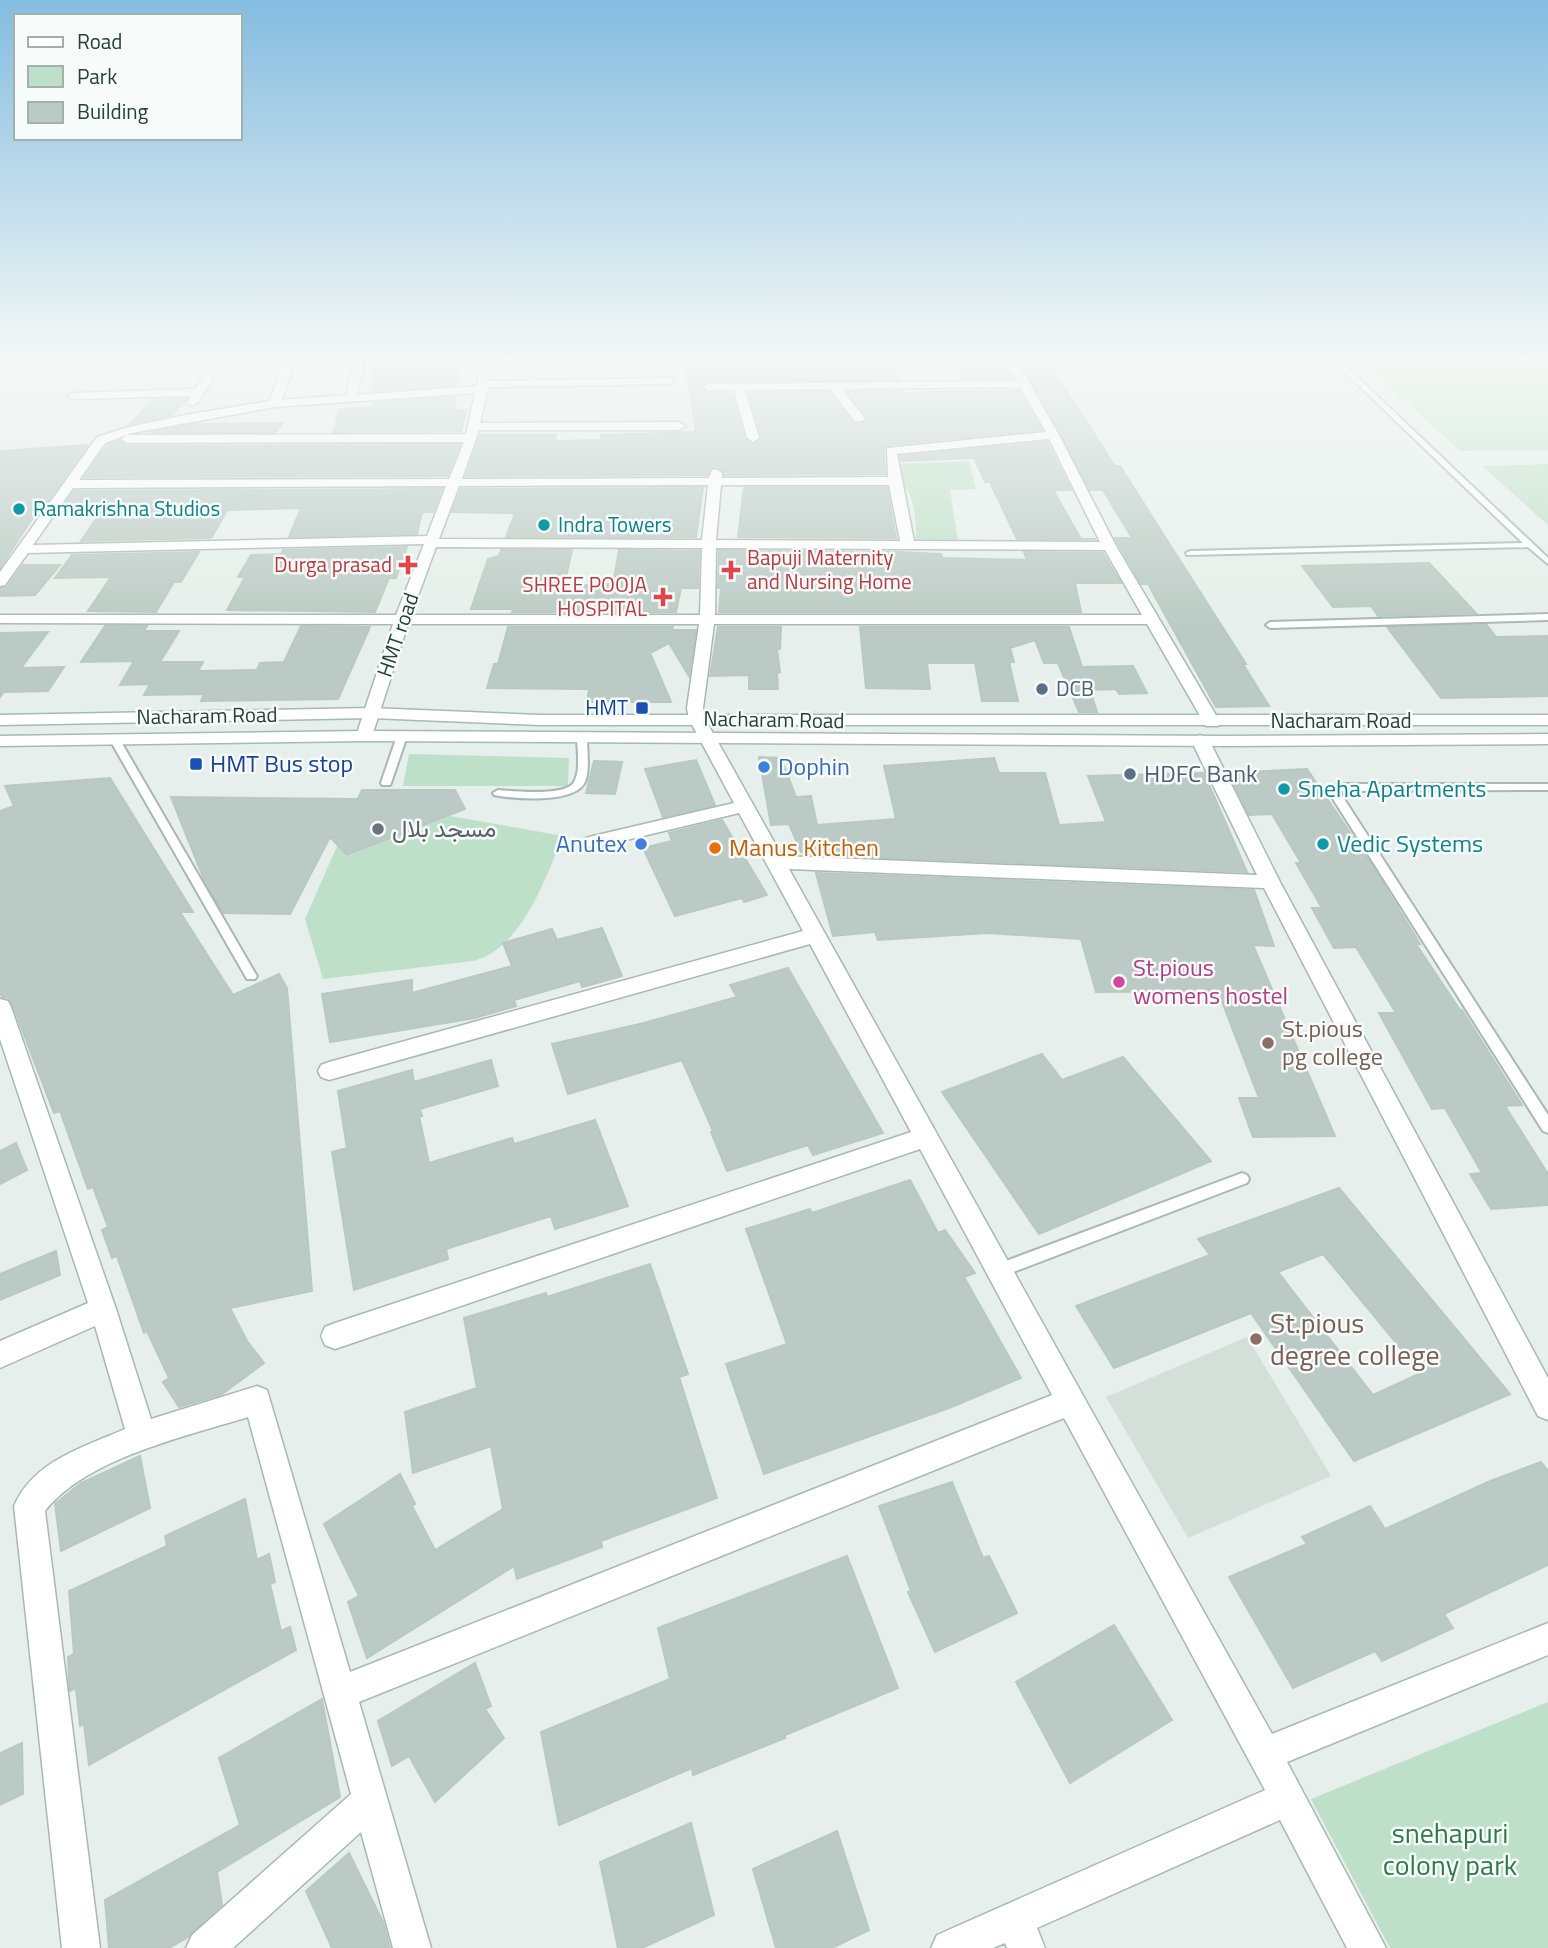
<svg xmlns="http://www.w3.org/2000/svg" width="1548" height="1948" font-family="'Titillium Web',Vazirmatn,sans-serif">
  <style>
    .built { fill: #d4dfda }
    .green { fill: #bfe0c8 }
    .building { fill: #bbcac4; stroke: #b8c9c2; stroke-width: 2; fill-rule: evenodd }
    .lines { fill: none; stroke-linecap: round; stroke-linejoin: round }
    .service-casing { stroke: #a8b8b2; stroke-width: 4 }
    .minor-casing { stroke: #a8b8b2; stroke-width: 3 }
    .secondary-casing { stroke: #a4bbb3; stroke-width: 3 }
    .service { fill: #fff; fill-rule: evenodd }
    .minor { fill: #fff; fill-rule: evenodd }
    .secondary { fill: #fff; fill-rule: evenodd }
    .culture-dot { fill: #0f9aa8; stroke: #f7fbf9; stroke-width: 2.5 }
    .health-dot { fill: #e0444e; stroke: #f7fbf9; stroke-width: 2.5 }
    .service-dot { fill: #5c6f8a; stroke: #f7fbf9; stroke-width: 2.5 }
    .transit-dot { fill: #1a4fb4; stroke: #f7fbf9; stroke-width: 2.5 }
    .shop-dot { fill: #3f7fe0; stroke: #f7fbf9; stroke-width: 2.5 }
    .worship-dot { fill: #6b7280; stroke: #f7fbf9; stroke-width: 2.5 }
    .food-dot { fill: #e8710a; stroke: #f7fbf9; stroke-width: 2.5 }
    .hotel-dot { fill: #d1479c; stroke: #f7fbf9; stroke-width: 2.5 }
    .education-dot { fill: #8d6e63; stroke: #f7fbf9; stroke-width: 2.5 }
    .labels { text-anchor: middle; stroke-width: 5; stroke-linejoin: round; paint-order: stroke }
    .far-culture-label { font-size: 21px; fill: #0d838f; stroke: #f7fbf9; text-anchor: start }
    .far-health-label { font-size: 21px; fill: #be3a42; stroke: #f7fbf9; text-anchor: end }
    .far-street-label { font-size: 21px; fill: #24423a; stroke: #f7fbf9 }
    .far-service-label { font-size: 21px; fill: #4e5e75; stroke: #f7fbf9; text-anchor: start }
    .far-transit-label { font-size: 21px; fill: #164399; stroke: #f7fbf9; text-anchor: end }
    .transit-label { font-size: 24px; fill: #164399; stroke: #f7fbf9; text-anchor: start }
    .shop-label { font-size: 24px; fill: #366cbe; stroke: #f7fbf9; text-anchor: start }
    .service-label { font-size: 24px; fill: #4e5e75; stroke: #f7fbf9; text-anchor: start }
    .culture-label { font-size: 24px; fill: #0d838f; stroke: #f7fbf9; text-anchor: start }
    .worship-label { font-size: 24px; fill: #5b616d; stroke: #f7fbf9; text-anchor: start }
    .food-label { font-size: 24px; fill: #c56008; stroke: #f7fbf9; text-anchor: start }
    .hotel-label { font-size: 24px; fill: #b23c85; stroke: #f7fbf9; text-anchor: start }
    .education-label { font-size: 24px; fill: #785e54; stroke: #f7fbf9; text-anchor: start }
    .near-education-label { font-size: 28px; fill: #785e54; stroke: #f7fbf9; text-anchor: start }
    .near-park-label { font-size: 28px; fill: #2d7a4b; stroke: #f7fbf9 }
  </style>
  <rect width="100%" height="100%" fill="#e6efeb"/>
  <path class="built" d="M1247,1337L1331,1476L1188,1538L1106,1397Z"/>
  <g class="green">
    <path d="M1356,356H1548V450L1460,451Z"/>
    <path d="M969,461L976,489L950,490L958,542L916,540C916,512 915,494 894,473L895,464Z"/>
    <path d="M1548,464V525L1482,466Z"/>
    <path d="M409,754L569,758L568,786H403Z"/>
    <path d="M450,816L563,836C546,877 522,949 473,961L323,979L305,919L337,846L348,856Z"/>
    <path d="M1548,1702V1948H1390L1311,1799Z"/>
  </g>
  <g class="building">
    <path d="M837,356L891,359L898,380L708,381L700,388L708,393H732L744,439L752,444L762,437L748,393L829,392L853,423L858,425L866,421L867,417L847,392L902,391V393L1018,390L1042,430L887,445L884,448L885,474L725,475L723,471L715,466L710,469L707,475L466,476L480,435H556L555,441L600,440L601,435L696,432L687,369H708V359Z"/>
    <path d="M958,357H989L992,364H1004L1013,378L963,379Z"/>
    <path d="M461,358L457,385L373,391V360Z"/>
    <path d="M1048,362L1115,466H1120L1165,537L1246,664H1243L1269,706L1216,707L1148,584H1141L1115,538H1132L1103,490H1090L1021,363Z"/>
    <path d="M456,397L454,410H467L461,431L334,432L339,409L373,407V403Z"/>
    <path d="M186,399L172,415L130,424L152,400Z"/>
    <path d="M282,423L276,432H150L197,424Z"/>
    <path d="M119,441L127,446L460,445L447,476L84,477L107,445Z"/>
    <path d="M1047,442L1071,490H1053L1081,539H1096H1017L990,482H985L974,458L901,461L900,456Z"/>
    <path d="M88,445L45,505H41L0,568V451Z"/>
    <path d="M703,488L696,537H506L515,513L452,512L461,489Z"/>
    <path d="M744,488H887L896,538L738,537Z"/>
    <path d="M442,489L433,512H422L417,534L289,537L301,508L227,510L212,537L208,538L81,541L107,503L65,504L74,491Z"/>
    <path d="M407,547L396,578H389L375,612L227,610L245,577H238L251,555L281,554L283,550Z"/>
    <path d="M501,550H572L564,586L613,584L619,550L699,551L698,588H681L676,612H512L513,609H471L488,559L499,556Z"/>
    <path d="M719,551L898,552L941,554L942,558L1027,560L1024,552L1103,553L1121,583H1075L1081,612H719L721,588H718Z"/>
    <path d="M199,552L181,582H174L156,612L88,611L111,577L55,578L72,555Z"/>
    <path d="M1429,563L1476,613L1378,616L1371,606L1333,607L1302,566Z"/>
    <path d="M23,565H60L35,595L0,596V588L7,587Z"/>
    <path d="M1486,624L1496,637L1548,636V696L1441,698L1387,627Z"/>
    <path d="M105,626H147L144,631H179L160,662H203L198,671L257,670L260,663L284,662L301,626L370,627L338,699L201,701L204,694L144,695L150,684L120,685L134,661L81,662Z"/>
    <path d="M508,627H673L672,630H696L689,676L669,643L650,653L671,702H587L589,689L487,688L494,664H498Z"/>
    <path d="M718,627H781L780,649H777L780,672L777,673L778,689H749V675L710,676Z"/>
    <path d="M860,627H1069L1082,667L1133,666L1147,693L1119,694L1116,689L1090,690L1097,712H1079L1058,663H1044L1035,640L1010,648L1014,662H1009L1018,701H982L975,663H927L930,689L866,688Z"/>
    <path d="M48,632L21,668L64,667L48,691L4,692L0,697V633Z"/>
    <path d="M759,757L781,758L796,797L811,796L817,825L896,819L884,766L994,758L999,773H1045L1059,825L1106,822L1088,776L1204,773L1247,872L811,855L810,850L801,852L789,824L771,825Z"/>
    <path d="M696,760L715,805L663,817L645,769Z"/>
    <path d="M594,761L622,762L615,794L586,793Z"/>
    <path d="M1307,769L1368,859L1420,944H1416L1460,1010H1462L1522,1105L1505,1106L1548,1174V1205L1491,1209L1470,1174L1482,1173L1445,1108L1432,1109L1379,1013H1396L1356,947L1334,948L1312,908H1322L1296,863H1301L1272,814L1249,815L1228,773Z"/>
    <path d="M110,778L193,912H180L233,995L279,974L287,988L312,1291L230,1308L247,1341L264,1363L222,1394L179,1407L163,1382L169,1378L147,1331L144,1333L117,1256L112,1258L102,1230L108,1227L93,1187L88,1189L60,1111L54,1113L13,1006L9,998L2,997L0,992V811L14,806L5,786Z"/>
    <path d="M362,790H455L465,809L347,855L330,837L290,914L223,913L205,882L171,797L358,799Z"/>
    <path d="M722,820L767,895L744,902L742,898L675,916L643,848L672,841L669,833Z"/>
    <path d="M816,873L1254,890L1274,946L1253,945L1335,1136L1253,1137L1239,1098H1259L1218,991L1096,992L1081,939L987,933L878,940L875,932L833,936Z"/>
    <path d="M602,928L622,976L582,987L580,981L514,1000L516,1006L475,1018L330,1042L322,994L412,980V993L512,966L503,943L552,929L557,940Z"/>
    <path d="M788,968L883,1133L813,1155L808,1145L727,1171L711,1132L713,1131L682,1060L568,1094L552,1044L644,1023L737,997L730,985Z"/>
    <path d="M1042,1054L1062,1080L1123,1057L1211,1161L1039,1234L942,1092Z"/>
    <path d="M491,1060L498,1086L420,1109L422,1116H419L429,1163L512,1138L514,1144L595,1120L628,1206L555,1229L551,1216L446,1249L448,1259L354,1290L332,1152L347,1148L338,1091L412,1070L414,1082Z"/>
    <path d="M16,1143L27,1170L0,1184V1151Z"/>
    <path d="M910,1180L938,1233L945,1230L975,1273L964,1277L1021,1378L949,1408L764,1474L726,1364L787,1344L746,1229L810,1209L812,1213Z"/>
    <path d="M1339,1188L1510,1394L1354,1461L1251,1313L1114,1368L1076,1306L1210,1255L1198,1239ZM1323,1254L1421,1373L1373,1395L1278,1272Z"/>
    <path d="M56,1251L60,1275L0,1300V1274Z"/>
    <path d="M650,1264L688,1374L679,1377L717,1498L601,1541L602,1547L517,1579L514,1566L367,1658L348,1602L359,1596L324,1524L400,1474L415,1504L412,1506L435,1550L503,1509L491,1446L413,1473L405,1412L477,1388L464,1318L546,1293L547,1297Z"/>
    <path d="M140,1456L150,1508L61,1551L55,1504L81,1483Z"/>
    <path d="M1541,1462L1548,1471V1565L1444,1614L1453,1628L1382,1661L1375,1651L1293,1688L1229,1577L1307,1544L1302,1537L1370,1506L1385,1529L1488,1482Z"/>
    <path d="M952,1482L983,1558L989,1556L1017,1613L935,1652L908,1592L911,1591L879,1506Z"/>
    <path d="M245,1499L257,1560L269,1554L275,1582L270,1584L281,1631L290,1627L296,1650L89,1765L84,1724L80,1726L76,1688L70,1691L69,1684L68,1657L74,1654L69,1591L167,1546L165,1536Z"/>
    <path d="M847,1556L898,1688L785,1735V1738L693,1775L692,1768L559,1825L541,1732L670,1679L658,1628Z"/>
    <path d="M1114,1625L1172,1720L1070,1783L1016,1682Z"/>
    <path d="M475,1663L491,1706L485,1709L504,1738L435,1802L409,1756L392,1766L378,1721Z"/>
    <path d="M322,1699L340,1797L217,1872L222,1905L188,1937L169,1948H109L105,1900L240,1825L219,1758Z"/>
    <path d="M22,1743L23,1794L0,1805V1753Z"/>
    <path d="M691,1823L714,1915L642,1948H618L600,1862Z"/>
    <path d="M837,1831L869,1930L832,1948H776L753,1869Z"/>
    <path d="M349,1853L383,1922L390,1948H332L306,1891Z"/>
  </g>
  <g class="lines">
    <g class="service-casing">
      <g id="service">
        <path d="M1328,356H1335L1548,558V564L1528,547L1187,555L1186,553L1190,551L1523,543Z"/>
        <path d="M1548,614V620L1270,628L1266,625L1270,622Z"/>
        <path d="M402,733L407,736L391,783L390,785H382L381,783L397,736Z"/>
        <path d="M582,734L587,737C587,751 590,769 585,782C575,804 514,799 494,795L493,793L498,790C513,791 566,797 574,782C581,770 577,750 577,737Z"/>
        <path d="M115,737L120,740L255,973L257,976L255,979H247L110,740Z"/>
        <path d="M1337,784H1548V790L1339,791L1548,1115V1133L1543,1131L1328,791Z"/>
        <path d="M1242,1173L1247,1175L1249,1179L1247,1183L1000,1277L995,1275L992,1270L995,1265Z"/>
      </g>
    </g>
    <g class="minor-casing">
      <g id="minor">
        <path d="M275,356H333L328,359H296L282,400L346,395L356,356H366L357,395L477,386L480,356H490L489,381L669,378L674,381L669,384L488,387L480,423L679,422L685,426L679,430H479L462,479L709,478L712,470L716,469L722,473V478L888,477L887,448L1046,432L1020,387L842,389L865,419L859,422L855,421L830,389L745,390L759,438L753,442L747,438L734,390H708L702,387L708,384L1017,381L1003,356H1014L1059,435L1116,546L1220,722L1218,726H1206L1147,624H714L703,708L705,719L782,856L1257,875L1191,740L1200,735L1209,740L1280,882L1548,1378V1420L1538,1416L1264,888L789,869L1272,1734L1548,1623V1655L1287,1762L1386,1948H1347L1280,1820L1037,1928L1045,1948H1007L1005,1943L993,1948H931L937,1935L1265,1790L1064,1418L359,1702L431,1948H393L361,1832L233,1948H186L192,1935L351,1794L248,1417C184,1437 87,1458 45,1511L100,1948H62L14,1506C33,1461 84,1447 125,1429L95,1326L0,1368V1341L88,1303L0,1039V999L8,1001L11,1007L116,1309L151,1419L257,1386L267,1390L350,1672L1052,1395L920,1149L335,1349L325,1345L321,1336L325,1327L335,1323L911,1132L810,944L329,1080L321,1077L318,1071L321,1065L329,1062L803,931L739,813L593,848L586,846L584,842L586,838L593,836L734,803L689,719L687,708L699,624H408L372,736L364,741L356,736L393,624L0,623V615H396L424,544L28,553L5,585L0,586V572L97,437L125,428L185,415L270,401L285,359ZM475,393L466,434L127,435L121,439L127,443L464,442L449,479L79,480L105,443L132,433L275,407ZM1049,439L1100,542L914,541L897,454ZM708,485L702,540L439,539L459,486ZM721,485H889L900,541L716,540ZM446,486L427,536L33,545L73,488ZM436,547L702,548L700,615H411ZM716,548L1105,550L1142,615H715Z"/>
        <path d="M215,362L220,365L198,403L192,406L186,403L191,396L73,399L67,396L73,393L195,389L211,363Z"/>
      </g>
    </g>
    <g class="secondary-casing">
      <g id="secondary">
        <path d="M371,708L540,715H1548V725H540L371,718L0,725V715Z"/>
        <path d="M364,731L1224,736L1548,734V744L1224,746L364,741L0,746V736Z"/>
      </g>
    </g>
    <use href="#service" class="service"/>
    <use href="#minor" class="minor"/>
    <use href="#secondary" class="secondary"/>
  </g>
  <linearGradient id="sky" x2="0" y2="1"><stop stop-color="#84bce0"/><stop offset="0.57" stop-color="#f4f8f6"/><stop offset="1" stop-color="#f4f8f6" stop-opacity="0"/></linearGradient>
  <rect width="1548" height="629" fill="url(#sky)"/>
  <g class="culture-dot">
    <circle cx="19" cy="509" r="7"/>
    <circle cx="544" cy="525" r="7"/>
    <circle cx="1284" cy="789" r="7"/>
    <circle cx="1323" cy="844" r="7"/>
  </g>
  <g class="health-dot">
    <path d="M404.5 554.5h7v7h7v7h-7v7h-7v-7h-7v-7h7z"/>
    <path d="M727.5 559.5h7v7h7v7h-7v7h-7v-7h-7v-7h7z"/>
    <path d="M659.5 586.5h7v7h7v7h-7v7h-7v-7h-7v-7h7z"/>
  </g>
  <g class="service-dot">
    <circle cx="1042" cy="689" r="7"/>
    <circle cx="1130" cy="774" r="7"/>
  </g>
  <g class="transit-dot">
    <rect x="635" y="701" width="14" height="14" rx="3.5"/>
    <rect x="189" y="757" width="14" height="14" rx="3.5"/>
  </g>
  <g class="shop-dot">
    <circle cx="764" cy="767" r="7"/>
    <circle cx="641" cy="844" r="7"/>
  </g>
  <circle class="worship-dot" cx="378" cy="829" r="7"/>
  <circle class="food-dot" cx="715" cy="848" r="7"/>
  <circle class="hotel-dot" cx="1119" cy="982" r="7"/>
  <g class="education-dot">
    <circle cx="1268" cy="1043" r="7"/>
    <circle cx="1256" cy="1339" r="7"/>
  </g>
  <g class="labels">
    <g class="far-culture-label">
      <text x="33" y="516">Ramakrishna Studios</text>
      <text x="558" y="532">Indra Towers</text>
    </g>
    <g class="far-health-label">
      <text x="747" y="565" text-anchor="start">Bapuji Maternity<tspan x="747" dy="24">and Nursing Home</tspan></text>
      <text x="392" y="572">Durga prasad</text>
      <text x="647" y="592">SHREE POOJA<tspan x="647" dy="24">HOSPITAL</tspan></text>
    </g>
    <g class="far-street-label">
      <text transform="translate(398 635) rotate(-71)" y="7">HMT road</text>
      <text transform="translate(207 716) rotate(-1)" y="7">Nacharam Road</text>
      <text transform="translate(774 720) rotate(1)" y="7">Nacharam Road</text>
      <text x="1341" y="728">Nacharam Road</text>
    </g>
    <g class="far-service-label">
      <text x="1056" y="696">DCB</text>
    </g>
    <g class="far-transit-label">
      <text x="628" y="715">HMT</text>
    </g>
    <g class="transit-label">
      <text x="210" y="772">HMT Bus stop</text>
    </g>
    <g class="shop-label">
      <text x="778" y="775">Dophin</text>
      <text x="627" y="852" text-anchor="end">Anutex</text>
    </g>
    <g class="service-label">
      <text x="1144" y="782">HDFC Bank</text>
    </g>
    <g class="culture-label">
      <text x="1298" y="797">Sneha Apartments</text>
      <text x="1337" y="852">Vedic Systems</text>
    </g>
    <g class="worship-label">
      <text x="392" y="837">مسجد بلال</text>
    </g>
    <g class="food-label">
      <text x="729" y="856">Manus Kitchen</text>
    </g>
    <g class="hotel-label">
      <text x="1133" y="976">St.pious<tspan x="1133" dy="28">womens hostel</tspan></text>
    </g>
    <g class="education-label">
      <text x="1282" y="1037">St.pious<tspan x="1282" dy="28">pg college</tspan></text>
    </g>
    <g class="near-education-label">
      <text x="1270" y="1333">St.pious<tspan x="1270" dy="32">degree college</tspan></text>
    </g>
    <g class="near-park-label">
      <text x="1450" y="1843">snehapuri<tspan x="1450" dy="32">colony park</tspan></text>
    </g>
  </g>
  <rect x="14" y="14" width="228" height="126" fill="#f7fbf9" stroke="#a3b1ad" stroke-width="2"/>
  <rect x="28" y="37" width="35" height="10" fill="#ffffff" stroke="#a3b1ad" stroke-width="2"/>
  <text x="77" y="49" font-size="21" fill="#24423a">Road</text>
  <rect x="28" y="66" width="35" height="21" fill="#bfe0c8" stroke="#a3b1ad" stroke-width="2"/>
  <text x="77" y="84" font-size="21" fill="#24423a">Park</text>
  <rect x="28" y="102" width="35" height="21" fill="#bbcac4" stroke="#a3b1ad" stroke-width="2"/>
  <text x="77" y="119" font-size="21" fill="#24423a">Building</text>
</svg>
